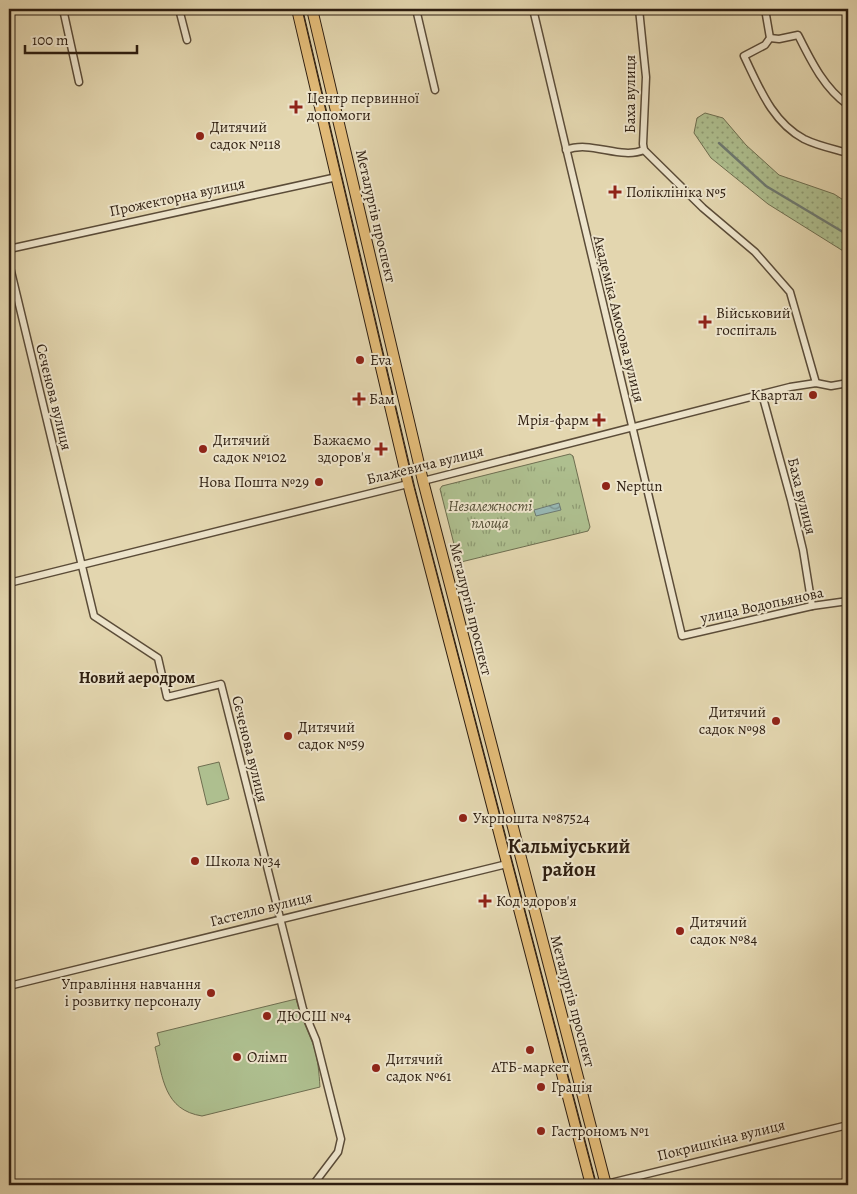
<svg xmlns="http://www.w3.org/2000/svg" width="857" height="1194" font-family="Alegreya,serif">
  <style>
    .grass { fill: url(#grass-dots); stroke: #6e6e50 }
    .park { fill: url(#park-tufts); stroke: #6e6e50 }
    .pitch { fill: #aebf8f; stroke: #6e6e50 }
    .water { fill: url(#water-waves); stroke: #6d7a72 }
    .lines { fill: none; stroke-linecap: round; stroke-linejoin: round }
    .stream { stroke: #6d7a72; stroke-width: 2.5 }
    .minor-casing { stroke: #5b4c38; stroke-width: 9 }
    .primary-casing { stroke: #2e1e10; stroke-width: 12 }
    .minor { stroke: #ede4cb; stroke-width: 6 }
    .primary { stroke: #e2bb78; stroke-width: 10 }
    .tram { stroke: #2e1e10; stroke-width: 1 }
    .poi-dot { fill: #8f2418; stroke: #ede4cb; stroke-width: 2 }
    .labels { text-anchor: middle; stroke-width: 4; stroke-linejoin: round; paint-order: stroke }
    .street-label { font-size: 15px; fill: #2e1e10; stroke: #ede4cb }
    .poi-label { font-size: 15px; fill: #2e1e10; stroke: #ede4cb; text-anchor: start }
    .park-label { font-size: 15px; font-style: italic; fill: #544e36; stroke: #ede4cb }
    .neighbourhood-label { font-size: 16px; font-weight: bold; fill: #2e1e10; stroke: #ede4cb }
    .district-label { font-size: 20px; font-weight: bold; fill: #2e1e10; stroke: #ede4cb }
  </style>
  <defs>
    <pattern id="grass-dots" width="8" height="8" patternUnits="userSpaceOnUse" patternTransform="scale(1.25)"><rect width="8" height="8" fill="#aebf8f"/><path d="M2 2h.1M6 6h.1" fill="none" stroke="#8e9b73" stroke-width="1.8" stroke-linecap="round"/></pattern>
    <pattern id="park-tufts" width="24" height="20" patternUnits="userSpaceOnUse" patternTransform="scale(1.25)"><rect width="24" height="20" fill="#aebf8f"/><path d="M3 7l-1-3M5 7V3M7 7l1-3M15 17l-1-3M17 17v-4M19 17l1-3" fill="none" stroke="#8e9b73"/></pattern>
    <pattern id="water-waves" width="16" height="10" patternUnits="userSpaceOnUse" patternTransform="scale(1.25)"><rect width="16" height="10" fill="#97b7b3"/><path d="M0 5q4-4 8 0t8 0" fill="none" stroke="#7c9490"/></pattern>
  </defs>
  <rect width="100%" height="100%" fill="#e3d6af"/>
  <filter id="stains"><feTurbulence type="fractalNoise" baseFrequency=".004" numOctaves="4"/><feColorMatrix values="0 0 0 0 .2 0 0 0 0 .09 0 0 0 0 .02 0 0 0 .5 -.17"/></filter>
  <radialGradient id="worn" r=".72"><stop offset=".6" stop-color="#630" stop-opacity="0"/><stop offset="1" stop-color="#630" stop-opacity=".3"/></radialGradient>
  <path class="grass" d="M705,113L723,118L746,145L779,175L834,194L848,203V254L768,204L711,158L694,133L697,118Z"/>
  <path class="park" d="M570,454L573,456L590,527L588,531L461,562L458,560L440,489L442,486Z"/>
  <g class="pitch">
    <path d="M219,762L229,799L207,805L198,767Z"/>
    <path d="M296,999C300,1015 307,1029 313,1044C318,1058 319,1073 320,1087L202,1116C164,1110 163,1078 155,1047L160,1045L157,1033Z"/>
  </g>
  <path class="water" d="M559,503L561,510L536,516L534,510Z"/>
  <g class="lines">
    <path class="stream" d="M719,143L766,186L848,235"/>
    <g class="minor-casing">
      <g id="minor">
        <path d="M63,9L79,82"/>
        <path d="M179,9L187,40"/>
        <path d="M416,9L435,90"/>
        <path d="M533,9L682,636L812,606L848,601"/>
        <path d="M639,9L646,77L643,144L644,150"/>
        <path d="M765,9L770,38L765,45L744,56C759,87 772,122 804,139C818,146 834,149 848,153"/>
        <path d="M770,38L779,39L798,35C811,61 824,88 848,105"/>
        <path d="M566,150C591,140 620,160 644,150"/>
        <path d="M644,150L703,208L755,252L790,292L816,383"/>
        <path d="M9,249L337,177"/>
        <path d="M9,263L94,616L158,658L167,697L221,684L303,1009L316,1040L341,1139L338,1152L313,1185"/>
        <path d="M762,394L791,500L803,550L812,606"/>
        <path d="M423,481L790,387L816,383L831,386L848,383"/>
        <path d="M9,583L408,484"/>
        <path d="M9,986L507,864"/>
        <path d="M606,1184L848,1125"/>
      </g>
    </g>
    <g class="primary-casing">
      <g id="primary">
        <path d="M297,9L410,491L591,1185"/>
        <path d="M312,9L423,481L606,1185"/>
      </g>
    </g>
    <use href="#minor" class="minor"/>
    <use href="#primary" class="primary"/>
    <path class="tram" d="M302,9L413,483L596,1185"/>
  </g>
  <g class="poi-dot">
    <path d="M293.5 99.5h5v5h5v5h-5v5h-5v-5h-5v-5h5z"/>
    <circle cx="200" cy="136" r="5"/>
    <path d="M612.5 184.5h5v5h5v5h-5v5h-5v-5h-5v-5h5z"/>
    <path d="M702.5 314.5h5v5h5v5h-5v5h-5v-5h-5v-5h5z"/>
    <circle cx="360" cy="360" r="5"/>
    <circle cx="813" cy="395" r="5"/>
    <path d="M356.5 391.5h5v5h5v5h-5v5h-5v-5h-5v-5h5z"/>
    <path d="M596.5 412.5h5v5h5v5h-5v5h-5v-5h-5v-5h5z"/>
    <circle cx="203" cy="449" r="5"/>
    <path d="M378.5 441.5h5v5h5v5h-5v5h-5v-5h-5v-5h5z"/>
    <circle cx="319" cy="482" r="5"/>
    <circle cx="606" cy="486" r="5"/>
    <circle cx="776" cy="721" r="5"/>
    <circle cx="288" cy="736" r="5"/>
    <circle cx="463" cy="818" r="5"/>
    <circle cx="195" cy="861" r="5"/>
    <path d="M482.5 893.5h5v5h5v5h-5v5h-5v-5h-5v-5h5z"/>
    <circle cx="680" cy="931" r="5"/>
    <circle cx="211" cy="993" r="5"/>
    <circle cx="267" cy="1016" r="5"/>
    <circle cx="530" cy="1050" r="5"/>
    <circle cx="237" cy="1057" r="5"/>
    <circle cx="376" cy="1068" r="5"/>
    <circle cx="541" cy="1087" r="5"/>
    <circle cx="541" cy="1131" r="5"/>
  </g>
  <g class="labels">
    <g class="street-label">
      <text transform="translate(630 94) rotate(-90)" y="5">Баха вулиця</text>
      <text transform="translate(177 197) rotate(-12)" y="5">Прожекторна вулиця</text>
      <text transform="translate(376 216) rotate(77)" y="5">Металургів проспект</text>
      <text transform="translate(619 319) rotate(76)" y="5">Академіка Амосова вулиця</text>
      <text transform="translate(54 397) rotate(76)" y="5">Сєченова вулиця</text>
      <text transform="translate(425 465) rotate(-14)" y="5">Блажевича вулиця</text>
      <text transform="translate(802 496) rotate(76)" y="5">Баха вулиця</text>
      <text transform="translate(762 605) rotate(-12)" y="5">улица Водопьянова</text>
      <text transform="translate(471 609) rotate(76)" y="5">Металургів проспект</text>
      <text transform="translate(250 749) rotate(76)" y="5">Сєченова вулиця</text>
      <text transform="translate(261 909) rotate(-14)" y="5">Гастелло вулиця</text>
      <text transform="translate(573 1001) rotate(75)" y="5">Металургів проспект</text>
      <text transform="translate(721 1140) rotate(-14)" y="5">Покришкіна вулиця</text>
    </g>
    <g class="poi-label">
      <text x="307" y="103">Центр первинної<tspan x="307" dy="17">допомоги</tspan></text>
      <text x="210" y="132">Дитячий<tspan x="210" dy="17">садок №118</tspan></text>
      <text x="626" y="197">Поліклініка №5</text>
      <text x="716" y="318">Військовий<tspan x="716" dy="17">госпіталь</tspan></text>
      <text x="370" y="365">Eva</text>
      <text x="803" y="400" text-anchor="end">Квартал</text>
      <text x="369" y="404">Бам</text>
      <text x="589" y="425" text-anchor="end">Мрія-фарм</text>
      <text x="213" y="445">Дитячий<tspan x="213" dy="17">садок №102</tspan></text>
      <text x="371" y="445" text-anchor="end">Бажаємо<tspan x="371" dy="17">здоров'я</tspan></text>
      <text x="309" y="487" text-anchor="end">Нова Пошта №29</text>
      <text x="616" y="491">Neptun</text>
      <text x="766" y="717" text-anchor="end">Дитячий<tspan x="766" dy="17">садок №98</tspan></text>
      <text x="298" y="732">Дитячий<tspan x="298" dy="17">садок №59</tspan></text>
      <text x="473" y="823">Укрпошта №87524</text>
      <text x="205" y="866">Школа №34</text>
      <text x="496" y="906">Код здоров'я</text>
      <text x="690" y="927">Дитячий<tspan x="690" dy="17">садок №84</tspan></text>
      <text x="201" y="989" text-anchor="end">Управління навчання<tspan x="201" dy="17">і розвитку персоналу</tspan></text>
      <text x="277" y="1021">ДЮСШ №4</text>
      <text x="247" y="1062">Олімп</text>
      <text x="386" y="1064">Дитячий<tspan x="386" dy="17">садок №61</tspan></text>
      <text x="530" y="1072" text-anchor="middle">АТБ-маркет</text>
      <text x="551" y="1092">Грація</text>
      <text x="551" y="1136">Гастрономъ №1</text>
    </g>
    <g class="park-label">
      <text x="490" y="511">Незалежності<tspan x="490" dy="17">площа</tspan></text>
    </g>
    <g class="neighbourhood-label">
      <text x="137" y="683">Новий аеродром</text>
    </g>
    <g class="district-label">
      <text x="569" y="853">Кальміуський<tspan x="569" dy="23">район</tspan></text>
    </g>
  </g>
  <rect width="857" height="1194" fill="none" stroke="#e3d6af" stroke-width="30"/>
  <rect x="10" y="10" width="837" height="1174" fill="none" stroke="#2e1e10" stroke-width="2.5"/>
  <rect x="15" y="15" width="827" height="1164" fill="none" stroke="#2e1e10"/>
  <path d="M25 45v8h112v-8" fill="none" stroke="#2e1e10" stroke-width="2.5"/>
  <text x="32" y="45" font-size="15" fill="#2e1e10" stroke="#ede4cb" stroke-width="4" paint-order="stroke">100 m</text>
  <rect width="100%" height="100%" filter="url(#stains)"/>
  <rect width="100%" height="100%" fill="url(#worn)"/>
</svg>
